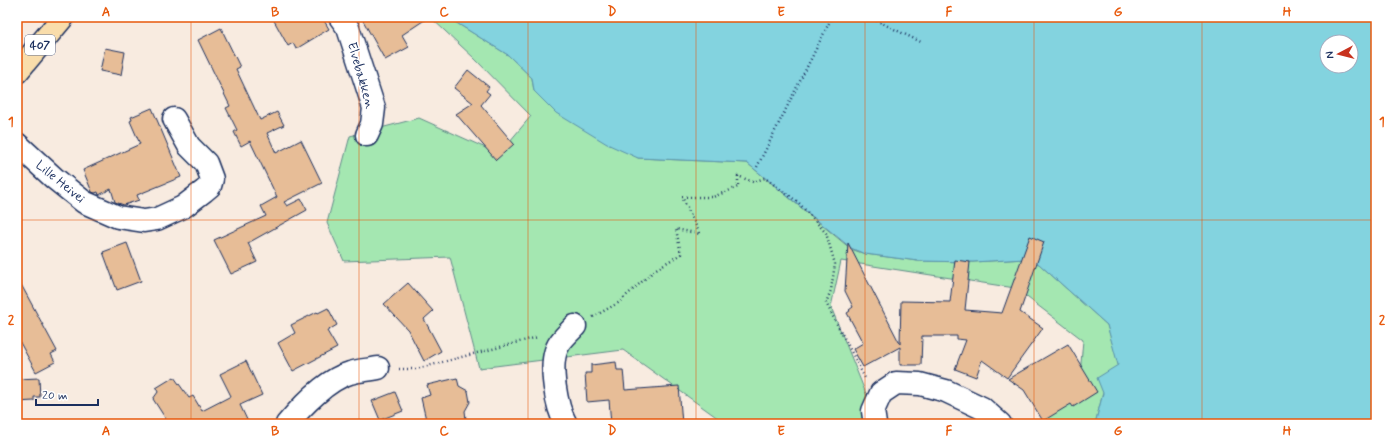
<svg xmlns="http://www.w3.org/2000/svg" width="1393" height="441" font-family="Mynerve,sans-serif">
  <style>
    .green { fill: #a4e7b1; stroke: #608b88 }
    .water { fill: #83d3df; stroke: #5991ab; fill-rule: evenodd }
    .building { fill: #e7bd97; stroke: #1b2f5e }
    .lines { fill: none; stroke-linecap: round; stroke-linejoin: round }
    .street-casing { stroke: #1b2f5e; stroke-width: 25 }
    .primary-casing { stroke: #1b2f5e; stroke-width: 25 }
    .path { stroke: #1b2f5e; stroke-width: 2.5; stroke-dasharray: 1 3; stroke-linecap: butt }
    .street { stroke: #fff; stroke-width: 22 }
    .primary { stroke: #f9ddab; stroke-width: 22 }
    .grid { fill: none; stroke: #e8590c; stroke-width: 1; stroke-opacity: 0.55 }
    .labels { text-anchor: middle; stroke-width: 3; stroke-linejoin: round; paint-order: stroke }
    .shield { fill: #fff; stroke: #5f6d8e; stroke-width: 1 }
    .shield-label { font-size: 12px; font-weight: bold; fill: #1b2f5e }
    .street-label { font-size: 13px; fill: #1b2f5e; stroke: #fff }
    .neatline { fill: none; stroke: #e8590c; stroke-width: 1.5 }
    .grid-label { font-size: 13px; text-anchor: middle; font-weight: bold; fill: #e8590c }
  </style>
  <rect width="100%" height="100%" fill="#f8ebe0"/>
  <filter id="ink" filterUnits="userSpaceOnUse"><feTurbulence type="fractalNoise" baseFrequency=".025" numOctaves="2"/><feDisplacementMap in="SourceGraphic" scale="8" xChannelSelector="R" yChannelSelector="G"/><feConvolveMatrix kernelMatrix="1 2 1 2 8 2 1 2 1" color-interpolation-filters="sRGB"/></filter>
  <g filter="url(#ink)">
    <path class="green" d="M430,17H447L508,55L532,78L534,91L638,158L747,163L851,249L865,254L918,261L973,262L1025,259L1039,264L1107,325L1119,365L1103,393L1095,424H1034L1078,398L1083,340L1015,288L841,261L831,307L873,411L877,424H726L623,350L479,368L450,257L344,261L327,223L350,136L419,118L499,154L531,116L474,58Z"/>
    <path class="water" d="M447,17H1376V424H1095L1103,393L1097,378L1118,365L1107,325L1039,264L1025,259L973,262L918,261L865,254L851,248L747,163L638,158L607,144L556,113L534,91L532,78L508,55ZM1327,42H1351V66H1327Z"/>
    <g class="building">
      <path d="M272,17H322L329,29L296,49L293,43L288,46Z"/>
      <path d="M361,17H429L402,35L409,47L385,60Z"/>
      <path d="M221,28L240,67L236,69L260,120L277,112L284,125L267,133L276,153L301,140L322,183L284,202L287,206L301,199L307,210L248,243L257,262L231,274L214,240L266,216L261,206L277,197L250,141L241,146L234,132L237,130L226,108L230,106L198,40Z"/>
      <path d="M105,48L125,52L121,75L100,71Z"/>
      <path d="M468,70L489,87L486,91L490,94L481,105L514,144L496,160L456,114L473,103L454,88Z"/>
      <path d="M152,108L181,177L137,195L139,200L124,205L115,202L111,189L99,195L98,192L95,193L92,192L83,170L140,144L130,121L132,120L131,117Z"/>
      <path d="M1030,236L1044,242L1020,312L1043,328L1007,378L982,360L976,377L955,369L966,340L957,339V336H922L921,365H900V347L863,367L853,349L863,343L847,313L850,311L849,310L853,307L845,291L848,243L900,344L901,301L950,302L955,260L970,262L965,310L1002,313Z"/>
      <path d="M127,243L141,281L117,290L103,252Z"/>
      <path d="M17,277L57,351L51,354L55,362L36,372L17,337Z"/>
      <path d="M408,283L433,311L424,319L441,351L424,361L408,330L384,304Z"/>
      <path d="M328,308L337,325L327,331L337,348L293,371L278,343L295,333L291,325L317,312L318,313Z"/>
      <path d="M1068,344L1097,392L1073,407L1071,404L1043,421L1024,390L1008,379Z"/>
      <path d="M246,361L262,395L240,405L249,424H169L153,399L158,392L156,388L174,377L189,398L193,396L202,411L231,396L220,374Z"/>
      <path d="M616,362L617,370H623L625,390L679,386L682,424H611L609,400L587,402L585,373H591V365Z"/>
      <path d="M39,378L40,397H34V401L17,402V379Z"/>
      <path d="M457,378L459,386L468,391L470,402L465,411L466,419L444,424H427L421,398L430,395L427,385Z"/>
      <path d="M395,392L403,411L380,420L372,401Z"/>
    </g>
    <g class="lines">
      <g class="street-casing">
        <g id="street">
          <path d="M340,17L348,28L374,108L372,124L367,135"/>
          <path d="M17,144L54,178L84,202L118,217L144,221L157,219L183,207L204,191L210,186L212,179L206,163L189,146L174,119"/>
          <path d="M287,424C302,406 328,379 350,373C359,370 369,370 378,368"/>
          <path d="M566,424C556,407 549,366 557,348C560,340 569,333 575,326"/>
          <path d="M875,424L873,411L881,393L896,383L920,384L946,391L982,408L1000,424"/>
        </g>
      </g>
      <g class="primary-casing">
        <path id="primary" d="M17,72L63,17"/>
      </g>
      <g class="path">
        <path d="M869,17L923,43"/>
        <path d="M17,97L21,93"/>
        <path d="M757,167L832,17"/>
        <path d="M593,317L618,303L656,269L681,254L676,229L700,234L682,197H713L738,187V176L753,182L765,178L798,202L826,233L835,264L831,290L826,303L866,380"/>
        <path d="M399,369H416L538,337"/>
      </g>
      <use href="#street" class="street"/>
      <use href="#primary" class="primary"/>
    </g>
  </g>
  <path class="grid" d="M191,17V424M359,17V424M528,17V424M696,17V424M865,17V424M1034,17V424M1202,17V424M17,220H1376"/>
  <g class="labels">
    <rect class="shield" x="25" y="35" width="30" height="20" rx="3"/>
    <g class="shield-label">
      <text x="40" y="49">407</text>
    </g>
    <g class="street-label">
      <text transform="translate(362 75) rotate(74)" y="5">Elvebakken</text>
      <text transform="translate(61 181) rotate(39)" y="5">Lille Heivei</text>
    </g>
  </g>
  <rect width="1393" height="441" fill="none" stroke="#fff" stroke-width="44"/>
  <g transform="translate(1339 54) rotate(263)"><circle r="19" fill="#ffffff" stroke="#a4acbf"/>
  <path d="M0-3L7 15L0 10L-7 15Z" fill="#c8321e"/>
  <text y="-6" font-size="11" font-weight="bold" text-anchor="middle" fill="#1b2f5e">N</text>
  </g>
  <path d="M36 399v6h62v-6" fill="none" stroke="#1b2f5e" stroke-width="2"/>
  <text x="42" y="399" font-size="12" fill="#1b2f5e" stroke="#ffffff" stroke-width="3" paint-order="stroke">20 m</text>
  <rect x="22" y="22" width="1349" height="397" class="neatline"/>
  <g class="grid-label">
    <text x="106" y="16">A</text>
    <text x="275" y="16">B</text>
    <text x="444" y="16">C</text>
    <text x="612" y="16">D</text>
    <text x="781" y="16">E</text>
    <text x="949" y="16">F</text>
    <text x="1118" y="16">G</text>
    <text x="1287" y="16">H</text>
    <text x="11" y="126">1</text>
    <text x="1382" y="126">1</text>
    <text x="11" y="324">2</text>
    <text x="1382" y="324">2</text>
    <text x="106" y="435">A</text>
    <text x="275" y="435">B</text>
    <text x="444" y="435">C</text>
    <text x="612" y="435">D</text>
    <text x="781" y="435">E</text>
    <text x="949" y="435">F</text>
    <text x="1118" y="435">G</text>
    <text x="1287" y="435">H</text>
  </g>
</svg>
